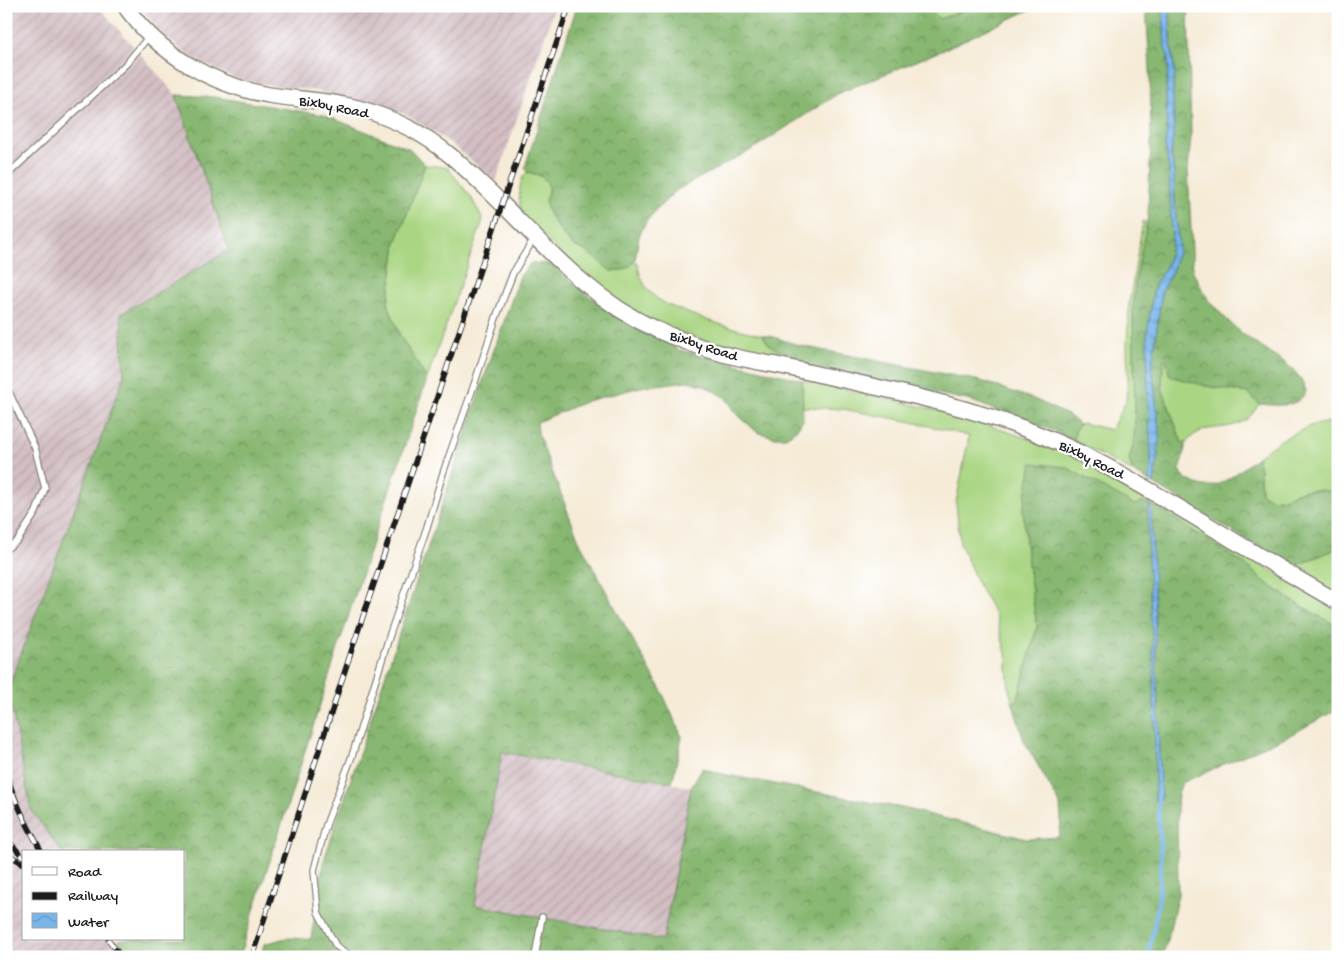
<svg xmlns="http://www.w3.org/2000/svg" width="1344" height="963" font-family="'Gochi Hand',sans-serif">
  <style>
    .industrial { fill: url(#industrial-furrows) }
    .grass { fill: #aad683; stroke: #637950 }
    .forest { fill: url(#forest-crowns); stroke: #526a46 }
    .water { fill: url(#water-waves); stroke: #4a6883 }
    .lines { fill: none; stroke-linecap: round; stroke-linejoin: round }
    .stream { stroke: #77b5ea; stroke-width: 4 }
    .lane-casing { stroke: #88847a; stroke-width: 8 }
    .secondary-casing { stroke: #88847a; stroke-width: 18 }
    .lane { stroke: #fff; stroke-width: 5.5 }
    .secondary { stroke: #fff; stroke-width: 15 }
    .rail-casing { stroke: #1c1c1c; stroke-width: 5.5 }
    .rail { stroke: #fff; stroke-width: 4; stroke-dasharray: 11; stroke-linecap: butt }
    .labels { text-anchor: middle; stroke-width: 4.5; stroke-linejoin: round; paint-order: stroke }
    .street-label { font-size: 15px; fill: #1c1c1c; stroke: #fff }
  </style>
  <defs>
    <pattern id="industrial-furrows" width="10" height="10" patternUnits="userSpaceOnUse" patternTransform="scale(1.25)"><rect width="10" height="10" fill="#d2bec3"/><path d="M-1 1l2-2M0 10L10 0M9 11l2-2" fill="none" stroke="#b4a3a7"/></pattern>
    <pattern id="forest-crowns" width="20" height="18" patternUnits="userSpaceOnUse" patternTransform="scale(1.25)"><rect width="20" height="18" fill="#87b771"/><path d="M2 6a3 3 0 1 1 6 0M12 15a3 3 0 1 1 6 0" fill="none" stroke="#6e945c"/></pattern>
    <pattern id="water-waves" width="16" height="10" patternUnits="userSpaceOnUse" patternTransform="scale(1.25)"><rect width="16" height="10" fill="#77b5ea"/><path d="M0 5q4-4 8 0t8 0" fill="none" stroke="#669bc8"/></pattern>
  </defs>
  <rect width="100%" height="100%" fill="#fff"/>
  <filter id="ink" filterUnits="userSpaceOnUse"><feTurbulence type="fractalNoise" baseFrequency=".02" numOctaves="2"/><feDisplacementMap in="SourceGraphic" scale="10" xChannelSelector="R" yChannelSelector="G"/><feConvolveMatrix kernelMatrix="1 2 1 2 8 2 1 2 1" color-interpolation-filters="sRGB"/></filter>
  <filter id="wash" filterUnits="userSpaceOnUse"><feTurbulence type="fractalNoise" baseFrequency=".0096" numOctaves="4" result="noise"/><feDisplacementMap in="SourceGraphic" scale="20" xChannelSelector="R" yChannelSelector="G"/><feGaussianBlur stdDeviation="1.12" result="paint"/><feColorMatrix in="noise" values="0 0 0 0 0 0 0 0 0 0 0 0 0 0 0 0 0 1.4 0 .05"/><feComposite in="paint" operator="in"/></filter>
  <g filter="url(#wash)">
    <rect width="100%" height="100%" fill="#f5ebd7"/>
    <g class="industrial">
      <path d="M6,6H98L176,95L229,250L122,314L124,376L8,689L31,810L62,852H24V939H121L109,957H6Z"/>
      <path d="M140,6H555L496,181L449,142L405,114L317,91L273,86L233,78L186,54L158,30Z"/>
      <path d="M502,752L691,787L663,940L474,905Z"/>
    </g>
    <g class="grass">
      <path d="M929,6H978L938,19Z"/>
      <path d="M425,165L447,167L471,197L483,220L427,379L400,336L388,304L396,243Z"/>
      <path d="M527,172C564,179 540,193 548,211C553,222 563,237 573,245C577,248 582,249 587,252C595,257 603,264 611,271L630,266L635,260L638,264C639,276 644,286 653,295C660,302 671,306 680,310C707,321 734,329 763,335C771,353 788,351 802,360L800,364C734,349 667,336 611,296C578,273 550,242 521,214C519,201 517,181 527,172Z"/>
      <path d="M1143,221L1147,224L1135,284L1133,310L1135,419L1134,442L1129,459L1133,472L1078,443L1074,438L1076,428L1082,423L1111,430L1126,401L1128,379L1127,347L1129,304Z"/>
      <path d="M1165,358L1168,366L1206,386L1248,393L1259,404C1255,410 1251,417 1244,421C1223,433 1203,421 1186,443H1182L1162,388L1163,361Z"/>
      <path d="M802,380L959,415L1061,450L1147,496L1338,611V627L1291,600L1265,582L1246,565L1158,508L1143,502L1134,506L1066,467L1023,509L1028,564L1037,627L1018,698L1013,704L1009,690L1006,653L996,617L976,580L960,543L956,503L969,436L912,422L843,409L803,407Z"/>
      <path d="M1338,420V494C1327,490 1314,489 1302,491C1285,496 1278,505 1261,493L1260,469L1257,457L1281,440L1310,426Z"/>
      <path d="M1338,548V595L1289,565H1298Z"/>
    </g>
    <g class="forest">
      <path d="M577,6H929L939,19L978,6H1038L938,52L839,93L753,149L677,190L656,210L646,222L639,236L635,260L630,266L623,270L611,271L587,252L572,244L561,231L548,210L545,200C554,182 544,175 527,172L525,167Z"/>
      <path d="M1146,6H1163L1165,48L1168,57V69L1166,94L1167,131L1165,144L1169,170L1172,233V242L1167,265L1156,283L1153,293L1147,335L1148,405L1151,455L1150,482L1133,472L1129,459L1134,442L1135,419L1133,310L1135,284L1148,216L1151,139L1150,69Z"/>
      <path d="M1169,6H1188L1191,137L1188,169L1193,271C1205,301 1230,325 1256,344C1270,353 1286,361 1297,374C1301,378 1304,385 1306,391C1298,409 1277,405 1259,404L1248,393L1206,386L1173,377L1169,374L1167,362L1165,359L1163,361L1162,388L1182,443H1186L1180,470L1185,479C1193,482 1203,488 1212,486C1229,482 1244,467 1257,457L1260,469L1261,493C1278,505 1285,496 1302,491C1314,489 1327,490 1338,494V548L1298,565H1289L1154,484L1160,436L1152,366L1162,290L1173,270L1179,248L1175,207L1174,172L1171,155L1174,131L1173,85L1175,74L1172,52Z"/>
      <path d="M176,95L214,97L324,115L410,149L425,165L396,243L388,304L400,336L427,379L368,555L239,957H130L119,942L121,939H184V852H62L31,810L8,689L124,376L121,314L229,250Z"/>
      <path d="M531,263L551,264L590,297L679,350L802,380L803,420L796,430L786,437H774L757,432L738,415L725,397L703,385L687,381L641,387L587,401L537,422L538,433L546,455L579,541L614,606L661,690L682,737L672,783L502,752L475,905L663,940L691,787L702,768L722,774L907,809L1027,839L1059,837L1061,821L1060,804L1024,741L1013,704L1018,698L1037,627L1028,564L1023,509L1032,463L1066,467L1134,505L1143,502L1158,508L1246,565L1265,582L1291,600L1338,627V709L1294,733L1182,783L1178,794L1177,807L1178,895L1163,957H261L264,944L286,938L311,939L323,863L482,384L520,276Z"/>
      <path d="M763,335L774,337L801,346L981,381L1036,400L1071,417L1080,425L1076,428L1074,438L1078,443L1055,431L1010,416L972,401L800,364L801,360C787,350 771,354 763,335Z"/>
    </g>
    <g class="water">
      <path d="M1163,6H1169L1172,52L1175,74L1173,85L1174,131L1171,155L1174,172L1175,207L1179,248L1173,270L1162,290L1152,366L1160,436L1154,484L1150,482L1151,455L1148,405L1147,335L1153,293L1156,283L1167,265L1172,242L1169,170L1165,144L1167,131L1166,94L1168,69V57L1165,48Z"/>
      <path d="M1148,505L1151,506L1159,735V757L1161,799L1155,801L1154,673L1148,555Z"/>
    </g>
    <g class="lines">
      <path class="stream" d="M1148,957L1158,905L1161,863L1158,795"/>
    </g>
  </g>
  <g filter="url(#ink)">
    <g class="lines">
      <g class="lane-casing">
        <g id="lane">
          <path d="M6,176L126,64L150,35"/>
          <path d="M6,386L35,448L45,488L36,512L18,540L6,549"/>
          <path d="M352,957L336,946L318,912L314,870L326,825L352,756L390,634L427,527L443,473L474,385L497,315L513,273L535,237"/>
          <path d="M535,957L542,917"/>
        </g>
      </g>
      <g class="secondary-casing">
        <path id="secondary" d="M125,6C159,54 212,85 269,95C294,99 319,100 344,105C367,109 389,118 409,128C439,143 462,165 486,188C539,239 587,298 655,329C676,338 698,347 720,353C740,359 761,362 781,366C855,383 931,397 1003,421C1078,446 1145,487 1213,528C1254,553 1296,578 1338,602"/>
      </g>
      <use href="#lane" class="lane"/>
      <use href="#secondary" class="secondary"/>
      <g class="rail-casing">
        <g id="rail">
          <path d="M6,772C14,801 27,826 42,852"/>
          <path d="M6,838L24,858"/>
          <path d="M6,853L22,863"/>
          <path d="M108,939L121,957"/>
          <path d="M252,957L352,649L569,6"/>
        </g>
      </g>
      <use href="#rail" class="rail"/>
    </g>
  </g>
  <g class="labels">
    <g class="street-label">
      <text transform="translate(334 106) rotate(11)" y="5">Bixby Road</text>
      <text transform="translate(704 345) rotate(18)" y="5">Bixby Road</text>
      <text transform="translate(1092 459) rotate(26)" y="5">Bixby Road</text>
    </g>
  </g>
  <rect width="1344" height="963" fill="none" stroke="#fff" stroke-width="25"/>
  <rect x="22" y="850" width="162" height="90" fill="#ffffff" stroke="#a4a4a4"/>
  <rect x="32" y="867" width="25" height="8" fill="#ffffff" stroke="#a4a4a4"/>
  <text x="68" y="876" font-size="15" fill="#1c1c1c">Road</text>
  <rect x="32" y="892" width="25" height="8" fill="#1c1c1c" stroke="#a4a4a4"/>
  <text x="68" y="900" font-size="15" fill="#1c1c1c">Railway</text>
  <rect x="32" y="913" width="25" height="15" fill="url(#water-waves)" stroke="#a4a4a4"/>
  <text x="68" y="926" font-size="15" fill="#1c1c1c">Water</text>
</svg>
